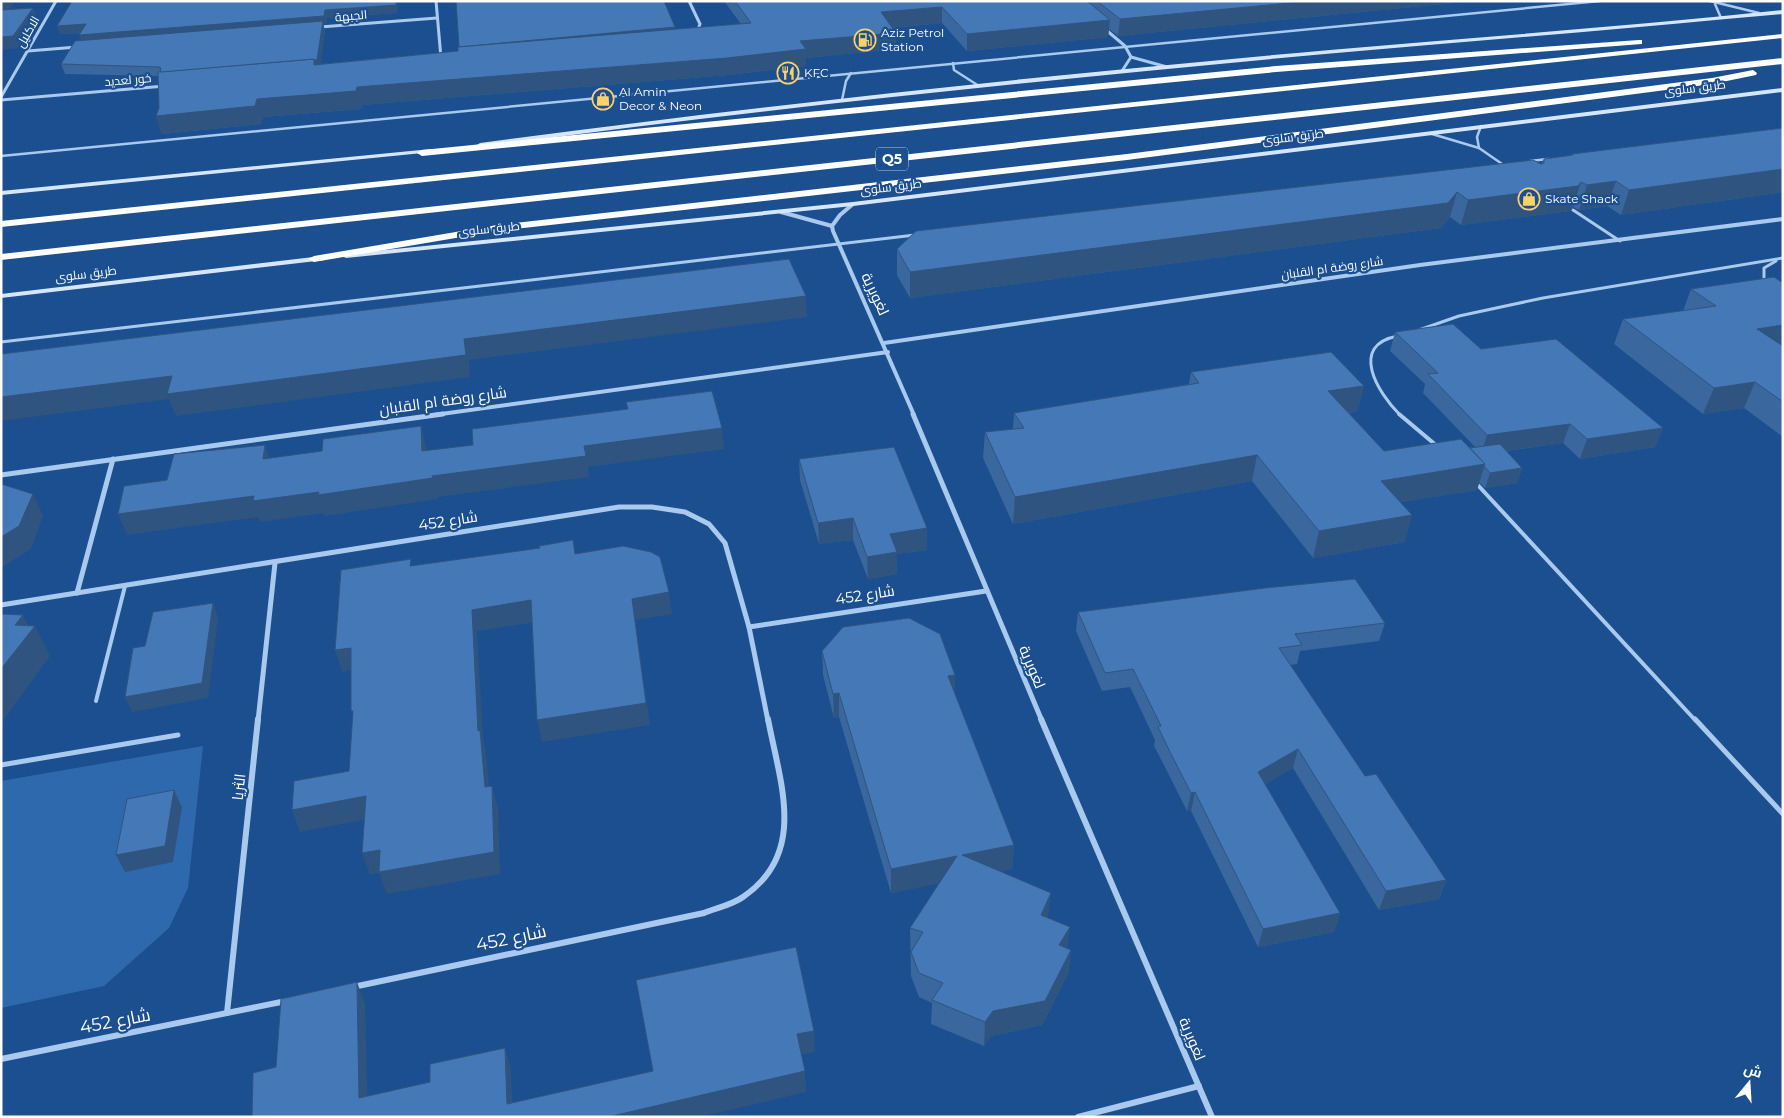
<svg xmlns="http://www.w3.org/2000/svg" width="1784" height="1118" font-family="Montserrat,Cairo,sans-serif">
  <style>
    .green { fill: #2e69ad }
    .lines { fill: none; stroke-linecap: round; stroke-linejoin: round }
    .service-far3 { stroke: #a9c9ee; stroke-width: 2.5 }
    .service-far2 { stroke: #a9c9ee; stroke-width: 3 }
    .service-far1 { stroke: #a9c9ee; stroke-width: 4 }
    .service { stroke: #a9c9ee; stroke-width: 5 }
    .minor-far3 { stroke: #a9c9ee; stroke-width: 3 }
    .minor-far2 { stroke: #a9c9ee; stroke-width: 4 }
    .minor-far1 { stroke: #a9c9ee; stroke-width: 5 }
    .minor { stroke: #a9c9ee; stroke-width: 6 }
    .secondary { fill: #d6e6fa; fill-rule: evenodd }
    .motorway { fill: #fff; fill-rule: evenodd }
    .wall { fill: #3a679d }
    .shaded-wall { fill: #305480 }
    .building { fill: #4478b7; stroke: #305480 }
    .labels { text-anchor: middle; stroke-width: 4.5; stroke-linejoin: round; paint-order: stroke }
    .far-street-label { font-size: 12px; fill: #fff; stroke: #1b4f8f }
    .far-poi-label { font-size: 12px; fill: #fff; stroke: #1b4f8f; text-anchor: start }
    .shield { fill: #1b4f8f; stroke: #bbcadd; stroke-width: 1 }
    .shield-label { font-size: 14px; font-weight: bold; fill: #fff }
    .street-label { font-size: 15px; fill: #fff; stroke: #1b4f8f }
    .near-street-label { font-size: 18px; fill: #fff; stroke: #1b4f8f }
  </style>
  <rect width="100%" height="100%" fill="#1b4f8f"/>
  <path class="green" d="M203,746L188,888L169,928L104,986L1,1008V781Z"/>
  <g class="lines">
    <g class="service-far3">
      <path d="M1710,1L1759,13"/>
      <path d="M1715,4L1721,18"/>
      <path d="M953,63L954,70L979,86"/>
      <path d="M842,100L846,81L851,73"/>
      <path d="M1432,134L1479,148L1505,166"/>
      <path d="M1479,148L1477,137L1481,126"/>
      <path d="M1,156L1600,1"/>
      <path d="M1530,161L1548,159"/>
    </g>
    <g class="service-far2">
      <path d="M1573,210L1620,241"/>
      <path d="M1764,281V268L1776,261"/>
      <path d="M1419,330L1459,316L1543,298L1783,258"/>
      <path d="M1398,336C1348,345 1378,393 1400,415"/>
      <path d="M1,342L915,235"/>
    </g>
    <g class="service-far1">
      <path d="M1399,414L1437,446"/>
      <path d="M1475,482L1696,721"/>
      <path d="M96,701L125,586"/>
    </g>
    <g class="service">
      <path d="M1695,719L1783,814"/>
      <path d="M1,765L178,735"/>
    </g>
    <g class="minor-far3">
      <path d="M436,1L441,58"/>
      <path d="M689,1L700,24L697,32"/>
      <path d="M320,27L437,18"/>
      <path d="M1105,29L1125,46L1131,57L1167,67"/>
      <path d="M28,51L77,47"/>
      <path d="M1122,71L1131,57"/>
      <path d="M1,97L56,1"/>
      <path d="M1,100L165,86"/>
    </g>
    <g class="minor-far2">
      <path d="M853,204L840,215L832,226L833,231L914,415"/>
      <path d="M781,212L832,226"/>
      <path d="M884,343L1420,265L1783,219"/>
      <path d="M434,415L888,352"/>
    </g>
    <g class="minor-far1">
      <path d="M913,414L1042,721"/>
      <path d="M1,475L443,414"/>
      <path d="M77,593L113,459"/>
      <path d="M1,605L619,507H652L685,512L709,524L725,543L749,627L768,721"/>
      <path d="M749,627L986,591"/>
      <path d="M258,721L275,563"/>
    </g>
    <g class="minor">
      <path d="M1041,719L1212,1117"/>
      <path d="M353,987L704,913C716,908 732,905 743,897C808,853 780,783 768,719"/>
      <path d="M227,1013L258,719"/>
      <path d="M1,1059L286,1001"/>
      <path d="M1078,1117L1199,1086"/>
    </g>
    <g class="secondary">
      <path d="M1783,10V14L1726,19C1593,32 1459,42 1325,54C1043,80 761,109 480,147L477,145L480,143C763,105 1046,75 1330,50C1481,37 1632,26 1783,10Z"/>
      <path d="M1783,88V92L853,206L346,258L342,256L346,254L853,202Z"/>
      <path d="M431,149L433,150V152L1,195V191Z"/>
      <path d="M322,256L326,258L325,260L1,298V294Z"/>
    </g>
    <g class="motorway">
      <path d="M1783,34V38L1,227V221Z"/>
      <path d="M1639,40H1642V44L1276,72L422,156L417,153L422,150L1276,66Z"/>
      <path d="M1783,58V64L1,260V254Z"/>
      <path d="M1753,70L1757,73L1756,75L1712,84L1127,160L497,231L314,262L308,259L314,256L497,225L1127,154L1712,78Z"/>
    </g>
  </g>
  <g class="wall">
    <path d="M724,1H1087L1090,4V1H1474L1118,36L1109,29L1108,37L967,51L942,23L893,28L896,33V49L806,58V66L728,75L362,105L361,109L263,117L261,124L162,134L156,116L159,108L158,76L65,74L61,64L81,40V33L60,34L57,26L397,13L327,18L326,24H323L325,30L320,64L458,51L675,27V29L741,24Z"/>
    <path d="M1783,128V192L1621,215L1607,206L1579,210L1573,207L1570,211L1461,225L1450,217L1441,228L910,298L897,275V249L1541,164L1544,159L1571,156L1572,154Z"/>
    <path d="M1783,283V437L1744,408L1703,414L1614,344L1623,319L1683,311L1691,289Z"/>
    <path d="M1395,332L1481,349L1663,428L1655,447L1580,459L1563,443L1506,451L1522,468L1517,483L1485,488L1479,482L1477,490L1401,502L1405,542L1313,558L1252,481L1013,524L983,458L985,432L1013,429L1014,413L1189,384L1191,372L1358,411L1349,413L1384,451L1475,447L1423,393L1425,384L1390,351Z"/>
    <path d="M799,459L927,550L897,554V574L868,579L853,540L819,544L800,480Z"/>
    <path d="M1078,612L1385,623L1379,641L1300,651L1297,664L1290,665L1365,776L1446,880L1439,899L1379,910L1293,768L1265,784L1340,913L1334,932L1258,947L1191,811H1187L1168,773L1154,746L1155,740L1130,687L1102,691L1076,631Z"/>
    <path d="M822,651L955,694L1014,845L1012,869L1000,871L1048,918L1067,948L1071,950L1068,974L1042,1025L991,1036L984,1046L931,1024L932,1003L919,997L911,976L910,928L939,883L891,893L839,717L834,718L823,675Z"/>
  </g>
  <g class="shaded-wall">
    <path d="M3,1H15L2,23L1,21V4Z"/>
    <path d="M398,1L397,13L327,18L326,24H323L325,30L320,70L164,83L322,24L82,43L79,35L325,10Z"/>
    <path d="M1311,1H1474L1118,36L1120,19Z"/>
    <path d="M942,7V23L881,29V12Z"/>
    <path d="M33,8L37,20L18,48L1,50V37Z"/>
    <path d="M1110,20L1108,37L967,51V34Z"/>
    <path d="M86,24L88,32L60,34L57,26Z"/>
    <path d="M675,27L676,38L461,58L459,47Z"/>
    <path d="M896,33V49L806,58V66L728,75L362,105L361,109L263,117L261,124L162,134L156,116L257,99L357,87L800,41Z"/>
    <path d="M1783,169V192L1621,215L1629,190Z"/>
    <path d="M1616,181L1607,206L1579,210L1587,185Z"/>
    <path d="M1581,182L1573,207L1570,211L1461,225L1468,200Z"/>
    <path d="M1457,192L1450,217L1441,228L910,298V272Z"/>
    <path d="M806,296L807,317L469,360L470,377L176,416L169,399L1,421V397Z"/>
    <path d="M1783,325V348L1757,329Z"/>
    <path d="M1755,382L1744,408L1703,414L1714,388Z"/>
    <path d="M1364,386L1358,411L1323,417L1328,391Z"/>
    <path d="M1570,424L1563,443L1481,454L1487,435Z"/>
    <path d="M421,426L426,446L427,472L422,451Z"/>
    <path d="M722,428L724,449L588,467L589,477L438,497V499L325,516L324,513L260,522L258,517L127,535L118,514L254,496L432,476L584,446Z"/>
    <path d="M1663,428L1655,447L1580,459L1587,439Z"/>
    <path d="M265,445L272,465L263,459Z"/>
    <path d="M1257,455L1252,481L1013,524L1015,497Z"/>
    <path d="M1485,464L1477,490L1374,507L1381,481Z"/>
    <path d="M1522,468L1517,483L1485,488L1490,473Z"/>
    <path d="M33,494L43,516L31,549L2,567L1,565V537Z"/>
    <path d="M1412,515L1405,542L1313,558L1319,531Z"/>
    <path d="M853,518V540L819,544L818,523Z"/>
    <path d="M927,528V550L897,554V574L868,579L867,557L890,534Z"/>
    <path d="M669,592L672,614L635,620L650,725L542,742L537,720L632,599Z"/>
    <path d="M531,600L536,622L477,631L483,739L486,752L491,809L485,787L478,731L472,610Z"/>
    <path d="M213,603L218,618L208,698L132,712L125,697Z"/>
    <path d="M23,615L31,631L35,626L50,656L2,722L1,669L15,625Z"/>
    <path d="M351,648L358,669L342,672L335,650Z"/>
    <path d="M955,675V699L948,676Z"/>
    <path d="M839,693V717L834,718L833,694Z"/>
    <path d="M1298,749L1293,768L1254,791L1258,772Z"/>
    <path d="M492,786L498,808L500,874L387,894L379,873L370,875L362,853L380,850Z"/>
    <path d="M174,790L182,807L173,862L125,872L116,855Z"/>
    <path d="M1195,792L1191,811H1187L1191,793Z"/>
    <path d="M366,796L373,818L300,832L292,810Z"/>
    <path d="M1014,845L1012,869L961,879L962,855Z"/>
    <path d="M957,856L956,880L891,893V869Z"/>
    <path d="M1446,880L1439,899L1379,910L1386,891Z"/>
    <path d="M1051,893L1048,918L1041,915Z"/>
    <path d="M1340,913L1334,932L1258,947L1263,929Z"/>
    <path d="M1070,927L1067,951L1059,945Z"/>
    <path d="M1071,950L1068,974L1042,1025L991,1036L984,1046L985,1022L993,1011Z"/>
    <path d="M357,982L365,1004L368,1117L359,1098Z"/>
    <path d="M814,1031L815,1052L799,1055L797,1034Z"/>
    <path d="M505,1048L511,1069L513,1117L507,1104Z"/>
    <path d="M805,1071L806,1092L700,1117H608Z"/>
  </g>
  <g class="building">
    <path d="M72,1H396V5L325,10L324,16L79,35L86,24L57,26Z"/>
    <path d="M456,1H664L675,27L459,47Z"/>
    <path d="M735,1H1087L1110,20L967,34L942,7L881,12L896,33L800,41L806,49L727,58L357,87L356,91L257,99L255,106L156,116L159,108L158,72L314,59V65L458,51V47L751,23Z"/>
    <path d="M1097,1H1311L1120,19Z"/>
    <path d="M33,8L13,36L1,37V10Z"/>
    <path d="M323,21L317,60H314V59L161,72L160,67L61,64L75,41Z"/>
    <path d="M1783,128V169L1629,190L1616,181L1587,185L1581,182L1578,186L1468,200L1457,192L1448,203L910,272L897,249L916,231L1533,160L1541,164L1544,163V159L1573,155L1572,154Z"/>
    <path d="M789,259L806,296L464,339L466,355L167,394L172,376L1,397V354Z"/>
    <path d="M1774,277L1783,283V325L1757,329L1783,346V402L1755,382L1714,388L1623,319L1716,306L1691,289Z"/>
    <path d="M1453,324L1481,349L1556,339L1663,428L1587,439L1570,424L1487,435L1428,374L1438,373L1395,332Z"/>
    <path d="M1331,352L1364,386L1328,391L1384,451L1461,439L1485,464L1381,481L1412,515L1319,531L1257,455L1015,497L985,432L1024,428L1014,413L1199,383L1191,372Z"/>
    <path d="M712,391L722,428L584,446L586,456L432,476L433,478L318,495L319,492L253,501L254,496L118,514L124,486L167,480L174,454L265,445L263,459L322,451L323,439L421,426L422,451L473,445L472,429L628,409L626,402Z"/>
    <path d="M1500,444L1522,468L1490,473L1484,466L1485,464L1470,448Z"/>
    <path d="M894,447L927,528L890,534L897,552L867,557L853,518L818,523L799,459Z"/>
    <path d="M1,484L33,494L19,526L1,537Z"/>
    <path d="M573,540L575,554L623,546L651,552L660,557L669,592L632,599L646,703L537,720L531,600L472,610L478,731L480,730L485,787L492,786L494,852L379,872L380,850L362,853L366,796L292,810L294,781L349,771L353,711H351V648L335,650L341,570L411,559L410,566L540,548L539,546Z"/>
    <path d="M1355,579L1385,623L1295,634L1302,645L1279,648L1365,776L1376,774L1446,880L1386,891L1298,749L1258,772L1340,913L1263,929L1195,792L1191,793L1171,754L1158,727L1161,726L1133,669L1105,673L1078,612L1265,588Z"/>
    <path d="M213,603L202,683L125,697L133,648L145,646L153,612Z"/>
    <path d="M1,614L23,615L15,625L35,626L1,669Z"/>
    <path d="M909,618L940,634L955,675L948,676L1014,845L962,855L1051,893L1041,915L1070,927L1059,945L1071,950L1045,1001L993,1011L985,1022L932,1000L943,983L919,973L911,952L923,932L910,928L957,856L891,869L839,693L833,694L822,651L843,627Z"/>
    <path d="M174,790L165,846L116,855L127,799Z"/>
    <path d="M796,947L814,1031L797,1034L805,1071L608,1117H252L253,1073L276,1067L281,999L357,982L359,1098L430,1082V1064L505,1048L507,1104L653,1071L636,980Z"/>
  </g>
  <defs>
    <g id="fuel-ring" transform="scale(1.125)"><circle r="9.5" fill="#1b4f8f" stroke="#ffd166" stroke-width="1.5"/><path d="M-5.5-6h7V0h2V4h1.3V-2.5L3-4.5l.8-.8L6-3V5H2.5V1h-1V6h-7ZM-4.2-4.7v3.2H.2V-4.7Z" fill="#ffd166"/></g>
    <g id="restaurant-ring" transform="scale(1.125)"><circle r="9.5" fill="#1b4f8f" stroke="#ffd166" stroke-width="1.5"/><path d="M-5-6h1v4h1v-4h1v4h1v-4h1v5L-1.5 .5V6h-2V.5L-5-1ZM5-6V6H3V1.5H1.5Q1.5-4 5-6Z" fill="#ffd166"/></g>
    <g id="shop-ring" transform="scale(1.125)"><circle r="9.5" fill="#1b4f8f" stroke="#ffd166" stroke-width="1.5"/><path d="M-5-2.5h2.3a2.7 3.5 0 0 1 5.4 0H5L5.5 6h-11ZM-1.5-2.5h3a1.5 2.3 0 0 0-3 0Z" fill="#ffd166"/></g>
  </defs>
  <g fill-rule="evenodd">
    <use href="#fuel-ring" x="865" y="40"/>
    <use href="#restaurant-ring" x="788" y="73"/>
    <use href="#shop-ring" x="603" y="99"/>
    <use href="#shop-ring" x="1529" y="199"/>
  </g>
  <g class="labels">
    <g class="far-street-label">
      <text transform="translate(351 16) rotate(-5)" y="4">الجبهة</text>
      <text transform="translate(28 32) rotate(-60)" y="4">الاكليل</text>
      <text transform="translate(128 80) rotate(-5)" y="4">خور لعديد</text>
      <text transform="translate(1695 88) rotate(-7)" y="4">طريق سلوى</text>
      <text transform="translate(1293 137) rotate(-7)" y="4">طريق سلوى</text>
      <text transform="translate(891 187) rotate(-7)" y="4">طريق سلوى</text>
      <text transform="translate(489 229) rotate(-6)" y="4">طريق سلوى</text>
      <text transform="translate(1332 268) rotate(-8)" y="4">شارع روضة ام القلبان</text>
      <text transform="translate(86 274) rotate(-7)" y="4">طريق سلوى</text>
    </g>
    <g class="far-poi-label">
      <text x="881" y="37">Aziz Petrol<tspan x="881" dy="14">Station</tspan></text>
      <text x="804" y="77">KFC</text>
      <text x="619" y="96">Al Amin<tspan x="619" dy="14">Decor &amp; Neon</tspan></text>
      <text x="1545" y="203">Skate Shack</text>
    </g>
    <rect class="shield" x="876" y="147.5" width="32" height="23" rx="4"/>
    <g class="shield-label">
      <text x="892" y="164">Q5</text>
    </g>
    <g class="street-label">
      <text transform="translate(875 294) rotate(65)" y="5">لغويرية</text>
      <text transform="translate(443 401) rotate(-8)" y="5">شارع روضة ام القلبان</text>
      <text transform="translate(448 521) rotate(-9)" y="5">شارع 452</text>
      <text transform="translate(865 595) rotate(-9)" y="5">شارع 452</text>
      <text transform="translate(1032 667) rotate(67)" y="5">لغويرية</text>
      <text transform="translate(239 787) rotate(-84)" y="5">الثريا</text>
      <text transform="translate(1192 1039) rotate(67)" y="5">لغويرية</text>
    </g>
    <g class="near-street-label">
      <text transform="translate(511 938) rotate(-12)" y="6">شارع 452</text>
      <text transform="translate(115 1021) rotate(-11)" y="6">شارع 452</text>
    </g>
  </g>
  <rect width="1784" height="1118" fill="none" stroke="#ffffff" stroke-width="5"/>
  <g transform="translate(1749 1083) rotate(18)" stroke="#1b4f8f" stroke-width="4" paint-order="stroke">
  <path d="M0-4L9 19L0 12L-9 19Z" fill="#ffffff"/>
  <text y="-8" font-size="14" font-weight="bold" text-anchor="middle" fill="#ffffff">ش</text>
  </g>
</svg>
